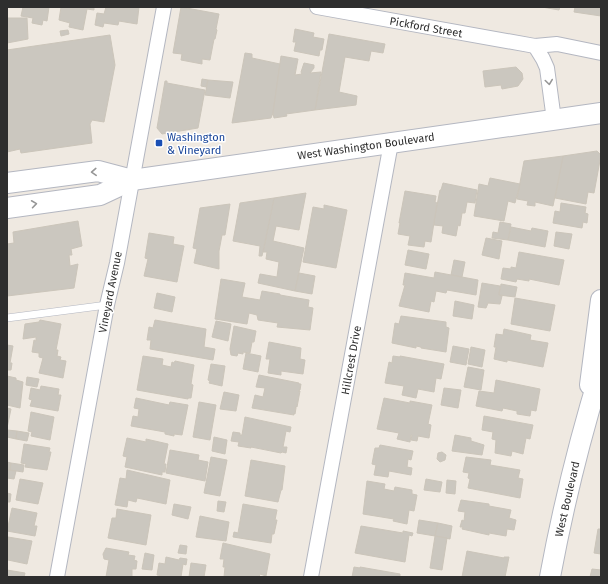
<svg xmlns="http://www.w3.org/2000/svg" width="608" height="584" font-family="'Fira Sans',sans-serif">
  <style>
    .building { fill: #cbc7bf; stroke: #cbc5ba }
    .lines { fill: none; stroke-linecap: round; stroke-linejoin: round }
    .lane-casing { stroke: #b4b7c1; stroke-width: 8 }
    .street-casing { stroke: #b4b7c1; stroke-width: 16 }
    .secondary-casing { stroke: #b4b7c1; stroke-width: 22 }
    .lane { stroke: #fff; stroke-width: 7 }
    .street { stroke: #fff; stroke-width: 14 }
    .secondary { stroke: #fff; stroke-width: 20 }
    .oneway { stroke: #969696 }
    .transit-dot { fill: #1a4fb4; stroke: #fff; stroke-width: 1.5 }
    .labels { text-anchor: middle; stroke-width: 3; stroke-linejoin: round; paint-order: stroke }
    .street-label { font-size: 11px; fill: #2e2e2e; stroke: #fff }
    .transit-label { font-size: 11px; fill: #164399; stroke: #fff; text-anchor: start }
  </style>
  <rect width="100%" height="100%" fill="#efe9e1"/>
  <g class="building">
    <path d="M23,7H49L47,21L43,20L42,25L32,23L33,18L21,16Z"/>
    <path d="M61,7H94V10L87,9L83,30L69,27L70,23L59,20Z"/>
    <path d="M106,7H139L137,24L119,21L118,25L104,23L103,27L95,25L97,13L104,14Z"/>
    <path d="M181,7L219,14L216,29L217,30L215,39H214L210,60L202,59V64L181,60L182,54L173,53Z"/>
    <path d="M542,7H560L559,10Z"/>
    <path d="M575,7H601V16L574,12Z"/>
    <path d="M7,18H27L28,39L7,43Z"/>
    <path d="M295,29L314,33L313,37L324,39L322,50H320L319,56L294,51L296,42H293Z"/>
    <path d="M68,30L69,34L61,36L60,31Z"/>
    <path d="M329,34L385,44L383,53L371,51L369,61L345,57L339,92L357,96L356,105L315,110Z"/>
    <path d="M110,35L115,65L104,122L92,120L90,124L92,143L21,153L20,149L7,152V50Z"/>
    <path d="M245,53L252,54V58L280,64L273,113L271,118L232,123Z"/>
    <path d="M281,56L298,59L295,75L302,74L301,72L304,63L314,65V68L310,73L321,72L315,110L286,114L287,116L274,118L273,113Z"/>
    <path d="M516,67L522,73L523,79L518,86L502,89L501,85L485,87L483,71Z"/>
    <path d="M202,79L208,80L206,87L201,86Z"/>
    <path d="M208,80L233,82L230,98L205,95Z"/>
    <path d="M165,81H167V83L205,90L198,128L162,134L157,128Z"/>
    <path d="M597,151L601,155L594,193L588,192L586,204L555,198L563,156Z"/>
    <path d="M563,156L553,206L535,202V206L527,205L528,201L517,199L524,161Z"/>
    <path d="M490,178L520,184L515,203L508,201L504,221L474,216L479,184L488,186Z"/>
    <path d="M443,183L477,190L475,203L467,202L465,213H462L460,226L458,225L456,236L442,233L443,226L434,225V221L440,190H441Z"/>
    <path d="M405,191L436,196L435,202L437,203L431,242L425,241L424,247L408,245L410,236L398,234L400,223H399Z"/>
    <path d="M306,193L299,230L276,226L273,241L304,248L295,291L258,283L260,274L277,277L279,262L266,259L267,252H263L274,198Z"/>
    <path d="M274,198L262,256H259L260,246L233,241L240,203Z"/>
    <path d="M561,203L586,207L585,213L588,214L587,223L583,222L582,228L553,223L555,211L560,212Z"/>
    <path d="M230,204L225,235H222L219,251V269L194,263L197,249L193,248L200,208Z"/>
    <path d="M324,205L347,210L336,268L303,262L313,207L324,209Z"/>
    <path d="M78,221L82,246L71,249L72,255H69L70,266L78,264L74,288L7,296V244L14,243L13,232Z"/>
    <path d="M500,222L511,224L508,240L492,238L493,232L498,233Z"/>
    <path d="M511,227L531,231L532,228L548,231L545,247L508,240Z"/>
    <path d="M556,232L572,234L569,249L554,246Z"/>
    <path d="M149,233L174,237L173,244L184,246L177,282L144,276L148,259L145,258Z"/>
    <path d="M486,238L502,241L499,259L482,255Z"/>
    <path d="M408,250L429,254L426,269L405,265Z"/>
    <path d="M519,252L564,260L559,285L529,279V281L517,279L516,282L501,279L503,268L511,269V267L516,268Z"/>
    <path d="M454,260L465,262L462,277L451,275Z"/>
    <path d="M435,272L478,280L476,295L447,290L446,293L436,291L434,302L431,301L429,312L399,306L405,285H403L405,273L434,278Z"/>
    <path d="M299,273L315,276L312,294L295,291Z"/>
    <path d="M221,279L245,283L242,297L260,300L262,291L280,294V295L309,300L308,307L313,308L310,330L277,327L278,323L258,320L257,315L249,313L247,324L215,319Z"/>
    <path d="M482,283L500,286L499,295L502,296L500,304L488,303L486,308L478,307Z"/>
    <path d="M501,284L517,287L515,297L499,295Z"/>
    <path d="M157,293L175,297L172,312L154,308Z"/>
    <path d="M515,298L555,305L550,331L511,324Z"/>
    <path d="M455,301L474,305L472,319L453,316Z"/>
    <path d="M401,316L446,322V327L449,328L446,352L421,348V347L416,346V348L392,343L395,323L399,324Z"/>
    <path d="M40,320L61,324L56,350H58L57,356L61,357L60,360L66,361L63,378L39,373L43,358L39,357V353L32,352L34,340L36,341V337L23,339L25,324L39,322Z"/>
    <path d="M155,320L206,329L204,347L215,349L213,360L150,349L151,340H147L149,327L153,328Z"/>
    <path d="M216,321L231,324L228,341L212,337Z"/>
    <path d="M234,326L256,331L254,342H252L250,353L243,352V354L238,353L237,356L231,355L230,349Z"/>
    <path d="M504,329L531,335L530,340L548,343L543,367L507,360V362L494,359L496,347H494L496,334L503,335Z"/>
    <path d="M269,342L301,348L300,359L305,360L303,374L281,371V375L268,373L270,359H266Z"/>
    <path d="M7,345L13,346L10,363H12L11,370H7Z"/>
    <path d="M453,346L469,349L466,365L450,362Z"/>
    <path d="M471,347L485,350L482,367L468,364Z"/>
    <path d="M246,353L261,356L258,372L243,369Z"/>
    <path d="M143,356L163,359L162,365L171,367L172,362L174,363L175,361L194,365L191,384L193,385L191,398H188V399L137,390Z"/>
    <path d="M393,356L400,357V356L444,364L441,379L436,378L434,392L418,389L416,398L402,395L404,386L385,383L389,362L392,363Z"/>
    <path d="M211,364L225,366L222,386L209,383L210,381L208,380Z"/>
    <path d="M468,367L484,370L481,390L464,387Z"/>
    <path d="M259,375L299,383V384H301L300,390L298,391H300L297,407H295L296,408L295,414L294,413V415L252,408L255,395L263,397L265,388L256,387Z"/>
    <path d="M7,376L16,378V380L23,382L20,408L7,405Z"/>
    <path d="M27,377L39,379L37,387L26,385Z"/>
    <path d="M496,380L540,389L536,411L531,410L530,416L517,414V411L503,408L502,411L476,406L479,391L494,393Z"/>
    <path d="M41,386L59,389L58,395H61L58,411L30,406L32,400L29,399L31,388L40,390Z"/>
    <path d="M444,388L461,390L458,408L441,405Z"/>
    <path d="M224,392L239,395L236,411L220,409Z"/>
    <path d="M136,398L169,405L170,402L188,405L182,435L174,434V436L165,434V432L131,426L133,416L138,417L139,409L134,408Z"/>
    <path d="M384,398L410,403V401L432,405L428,424L431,425L429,438L418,436L417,441L411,440L412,435H411L410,442L397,439L399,433L377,429Z"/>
    <path d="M199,402L216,405L210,440L193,437Z"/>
    <path d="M7,408L11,409L7,428Z"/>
    <path d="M31,412L54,417L50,440L31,436L32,432L28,431Z"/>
    <path d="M484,416L533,425L530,439L526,438L523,454L512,451L511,456L495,453L496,440L492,439L493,432L482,430Z"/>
    <path d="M245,417L291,427L290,432L286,431L283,447H287L286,453L282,452L281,453L251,447V448L238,446L239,442L231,441L233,432L240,433V435H242Z"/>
    <path d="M7,430L17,431L16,439L7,437Z"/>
    <path d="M17,431L29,433L27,441L16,439Z"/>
    <path d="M455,435L471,438V441L484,445L482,455L452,451Z"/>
    <path d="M214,437L227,440L225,454L212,451Z"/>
    <path d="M127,438L146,442V439L168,444L164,464H166L165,472H162V475L125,467L127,457L123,456Z"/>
    <path d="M24,444L50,448L49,452H51L47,470L25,467L26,464L21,463Z"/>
    <path d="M380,445L413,451L411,460L408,459L407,467L412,468L411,475L389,471L388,477L374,475L376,465L372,464L375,448H379Z"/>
    <path d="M170,450L199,455L198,460L208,462L205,481L166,473Z"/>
    <path d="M442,452L446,455L445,460L440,462L437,459L438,453Z"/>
    <path d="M211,457L227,460L220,496L204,493Z"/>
    <path d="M466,457L491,460L490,465L520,470L518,478L523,479L520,498L468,488L470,479L468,478L469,473L463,472Z"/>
    <path d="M251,460L285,466L282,490H281L278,502L245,496Z"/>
    <path d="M7,462L11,463L10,470H7Z"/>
    <path d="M11,463L24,465L23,472L10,470Z"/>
    <path d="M7,470L16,471L14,479L7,478Z"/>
    <path d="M127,470L170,480L166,504L137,498L136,502L128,500L127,507L115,505L120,478L126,479Z"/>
    <path d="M20,479L43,483L38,504L16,500Z"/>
    <path d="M426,479L442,482L440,492L424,490Z"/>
    <path d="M447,480L456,481L455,494L446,493Z"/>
    <path d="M367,481L385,484L384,489L394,491L395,487L412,490V494L417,495L414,511L409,510L407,524L393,521L394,519L363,514Z"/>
    <path d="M7,493L11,494L10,502H7Z"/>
    <path d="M461,500L489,504V506L511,510L509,518L516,520L514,530L507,529L506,536L489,533V535L462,529L463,527H460L462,520L464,521L465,512L458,511Z"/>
    <path d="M218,501L226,502L224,512L217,511Z"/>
    <path d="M174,504L191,507L188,519L172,515Z"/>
    <path d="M243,504L277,510L275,520H277L274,534H272L271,543L233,537L234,532L238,533Z"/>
    <path d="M12,508L37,513L34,526H37L35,536L7,531Z"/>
    <path d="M117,509L151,515L146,545L108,538L112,518H116Z"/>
    <path d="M200,516L229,522L226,541L196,537Z"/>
    <path d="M419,520L438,523L435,536L417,533Z"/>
    <path d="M438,523L452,526L450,539L435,536Z"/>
    <path d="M361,526L403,533V531L413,533L412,536L409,535L405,562L355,553Z"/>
    <path d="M598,529H601V554L594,553Z"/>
    <path d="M435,536L447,538L442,570L430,568Z"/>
    <path d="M8,537L32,541L27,564L8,560Z"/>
    <path d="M223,543L270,554L266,576L260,574L259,577H224L225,567H223L224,559H220Z"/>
    <path d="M180,545L187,546L186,554L178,553Z"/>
    <path d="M106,548L129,552L128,555L135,556L134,560L137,561L136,569H132V577H106L109,560L104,559L103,554Z"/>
    <path d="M467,551L504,558V557H509L505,577H462Z"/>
    <path d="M145,553L154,555L152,570L142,569Z"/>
    <path d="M166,557L179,560L180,558L187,559L186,565L183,564L181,577H162V576L157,575L159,563L165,564Z"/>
    <path d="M191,563L206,565L204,577H189Z"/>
    <path d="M354,567L360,568V567L400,574V577H352Z"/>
    <path d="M592,569L601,570V577H590Z"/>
    <path d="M7,570L25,573L24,577H7Z"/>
  </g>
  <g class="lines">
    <g class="lane-casing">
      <path id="lane" d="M7,318L107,305"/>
    </g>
    <g class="street-casing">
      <g id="street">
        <path d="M317,7L535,46L557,44L601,53"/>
        <path d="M535,46L543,59L547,68L554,120"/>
        <path d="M57,577L107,305L117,263L164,7"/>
        <path d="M311,577L391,143"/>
      </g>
    </g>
    <g class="secondary-casing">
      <g id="secondary">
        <path d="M7,183L98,171L132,180"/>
        <path d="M7,208L100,195L132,180L601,113"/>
        <path d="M590,385L601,300"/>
        <path d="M550,577C563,507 580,438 601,370"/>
      </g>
    </g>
    <use href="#lane" class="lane"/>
    <use href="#street" class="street"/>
    <use href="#secondary" class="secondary"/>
  </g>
  <defs><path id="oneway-chevron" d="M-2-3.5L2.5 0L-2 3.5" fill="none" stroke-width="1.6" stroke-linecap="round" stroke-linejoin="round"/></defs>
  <g class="oneway">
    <use href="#oneway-chevron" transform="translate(549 82) rotate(82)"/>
    <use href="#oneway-chevron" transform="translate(94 172) rotate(177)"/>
    <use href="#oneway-chevron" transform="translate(34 204) rotate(-8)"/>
  </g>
  <rect class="transit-dot" x="155" y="139" width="8" height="8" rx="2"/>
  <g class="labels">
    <g class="street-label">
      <text transform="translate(426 27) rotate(10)" y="4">Pickford Street</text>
      <text transform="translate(366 146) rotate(-8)" y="4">West Washington Boulevard</text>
      <text transform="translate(110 292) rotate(-79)" y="4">Vineyard Avenue</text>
      <text transform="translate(351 360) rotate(-80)" y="4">Hillcrest Drive</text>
      <text transform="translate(567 499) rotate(-77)" y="4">West Boulevard</text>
    </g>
    <g class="transit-label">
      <text x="167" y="141">Washington<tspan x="167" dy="13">&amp; Vineyard</tspan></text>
    </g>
  </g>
  <rect width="608" height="584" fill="none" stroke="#2e2e2e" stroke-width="16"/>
</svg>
